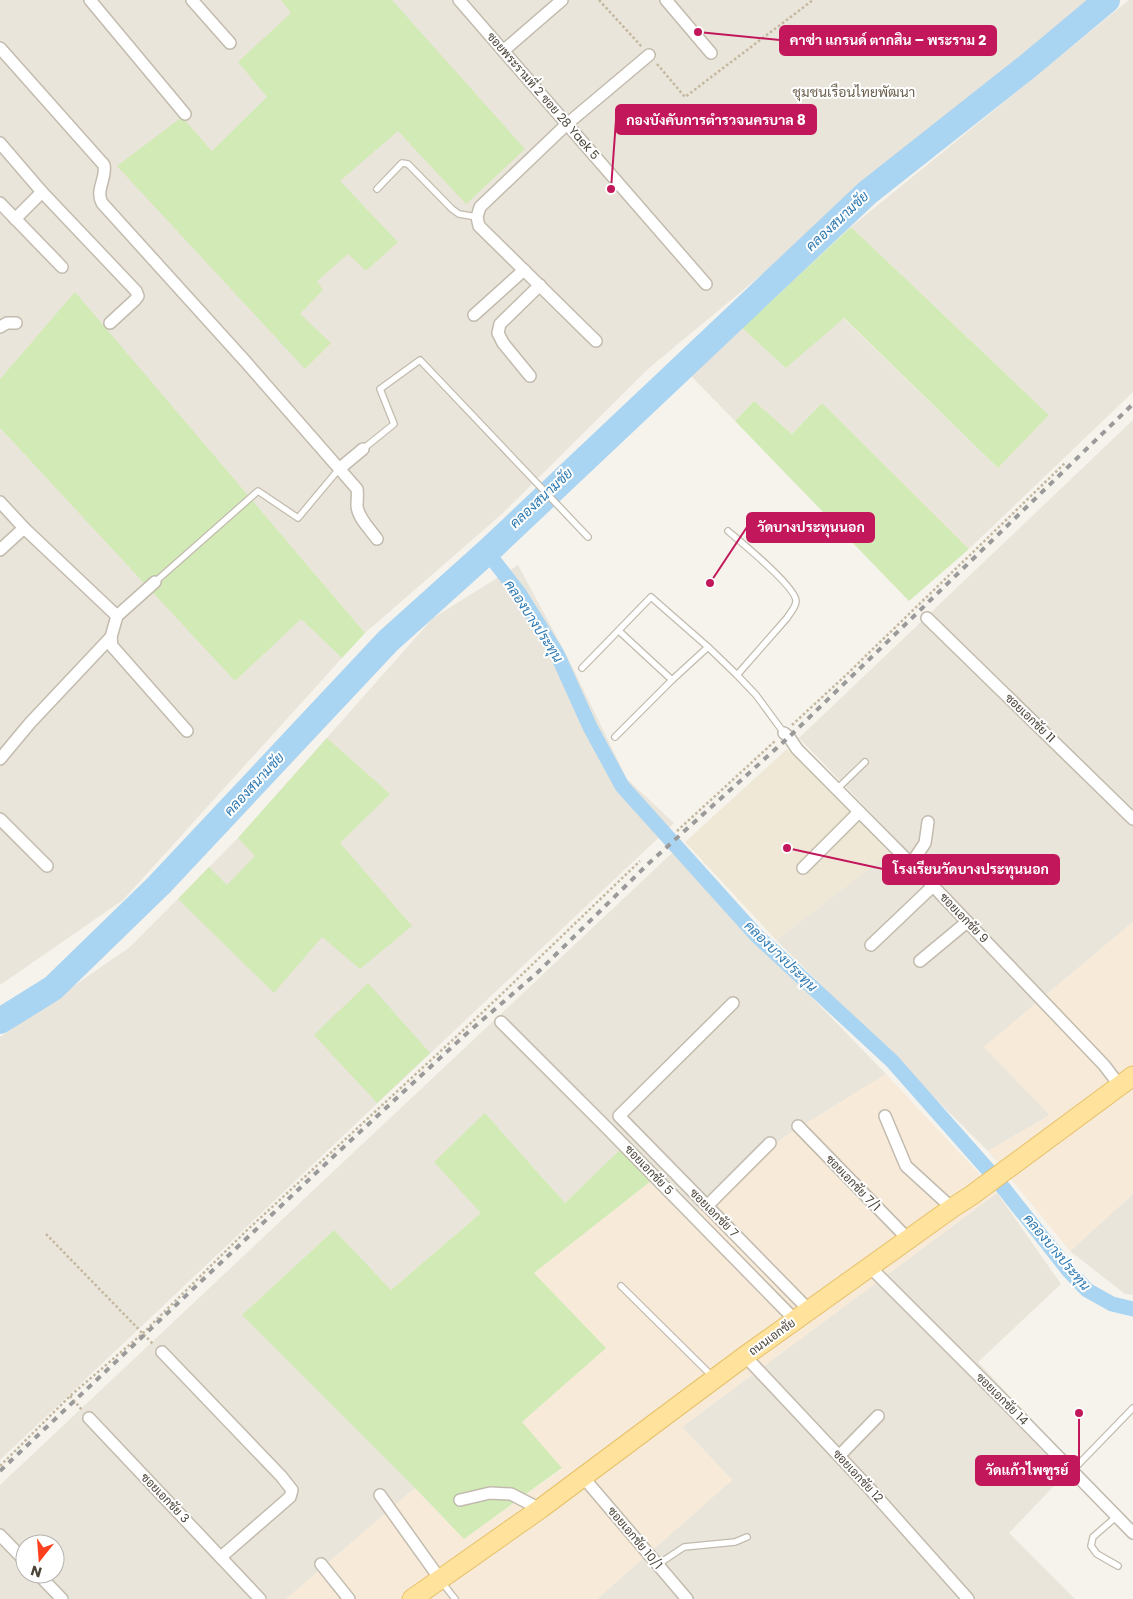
<svg xmlns="http://www.w3.org/2000/svg" width="1133" height="1599" font-family="Poppins,Sarabun,sans-serif">
  <style>
    .residential { fill: #eae5da; fill-rule: evenodd }
    .commercial { fill: #f7ead8 }
    .education { fill: #efe8d6 }
    .green { fill: #d2eab5 }
    .lines { fill: none; stroke-linecap: round; stroke-linejoin: round }
    .canal { stroke: #a9d4f2; stroke-width: 15 }
    .river { stroke: #a9d4f2; stroke-width: 26 }
    .lane-casing { stroke: #c2bbae; stroke-width: 8 }
    .street-casing { stroke: #c2bbae; stroke-width: 14 }
    .primary-casing { stroke: #e6c16a; stroke-width: 21 }
    .path { stroke: #c4b79f; stroke-width: 2.5; stroke-dasharray: 2.5 2.5; stroke-linecap: butt }
    .lane { stroke: #fff; stroke-width: 5.5 }
    .street { stroke: #fff; stroke-width: 11 }
    .primary { stroke: #ffe39c; stroke-width: 19 }
    .rail { stroke: #9a9a9a; stroke-width: 4; stroke-dasharray: 6 6; stroke-linecap: butt }
    .labels { text-anchor: middle; stroke-width: 4; stroke-linejoin: round; paint-order: stroke }
    .street-label { font-size: 12px; fill: #4b4439; stroke: #fff }
    .neighbourhood-label { font-size: 14px; fill: #6e6250; stroke: #fff }
    .water-label { font-size: 14px; font-style: italic; fill: #2e7ab2; stroke: #fff }
    .leader { fill: none; stroke: #c2185b; stroke-width: 2 }
    .callout-dot { fill: #c2185b; stroke: #fff; stroke-width: 2 }
    .callout { fill: #c2185b; stroke: #c2185b; stroke-width: 2 }
    .callout-label { font-size: 14px; text-anchor: middle; font-weight: bold; fill: #fff }
  </style>
  <rect width="100%" height="100%" fill="#f6f3ec"/>
  <g class="residential">
    <path d="M0,0H1093L649,368L502,514L365,633L75,293L0,379Z"/>
    <path d="M1129,0H1133V392L969,549L822,403L792,434L754,401L735,421L690,375L742,328L786,368L843,318L998,468L1049,415L851,227Z"/>
    <path d="M1133,420V922L984,1047L1050,1115L988,1151L776,940L901,844L799,738Z"/>
    <path d="M0,428L235,680L301,618L342,658L123,900L0,985Z"/>
    <path d="M518,565L567,656L627,779L674,823L0,1460V1037L130,947L238,838L433,618Z"/>
    <path d="M672,853L886,1074L784,1137L688,1218L651,1181L622,1149L565,1203L485,1113L481,1213L390,1291L334,1230L242,1315L415,1488L286,1599H0V1485ZM25,1544H55V1574H25Z"/>
    <path d="M997,1193L1061,1284L978,1362L1074,1465L1009,1533L1075,1599H597L732,1480L682,1427Z"/>
    <path d="M1133,1194V1295L1125,1294L1070,1251Z"/>
  </g>
  <g class="commercial">
    <path d="M1133,922V1194L1070,1251L988,1151L1050,1115L984,1047Z"/>
    <path d="M886,1074L997,1193L682,1427L732,1480L597,1599H286L415,1488L464,1539L562,1469L522,1422L606,1348L534,1273L651,1181L688,1218L784,1137Z"/>
  </g>
  <path class="education" d="M787,749L890,853L776,940L685,842Z"/>
  <g class="green">
    <path d="M281,0H392L525,149L466,204L398,131L340,181L398,242L366,271L348,254L317,281L323,290L300,314L331,343L305,369L117,166L182,117L212,151L267,97L238,62L291,13Z"/>
    <path d="M851,227L1049,415L998,468L844,318L786,368L742,328Z"/>
    <path d="M75,292L365,633L342,658L301,619L235,681L0,428V379Z"/>
    <path d="M754,401L792,434L822,403L969,549L909,601L735,421Z"/>
    <path d="M327,738L390,794L340,843L412,926L360,969L322,937L274,993L178,899L209,867L227,885L255,856L238,838Z"/>
    <path d="M368,983L430,1053L377,1103L314,1035Z"/>
    <path d="M485,1113L565,1203L622,1148L651,1181L534,1273L606,1348L522,1422L562,1468L464,1539L415,1488L242,1315L334,1230L391,1290L481,1213L434,1162Z"/>
  </g>
  <g class="lines">
    <path class="canal" d="M487,552L519,593L557,654L590,727L622,786L757,936L892,1061L997,1180L1069,1271L1087,1290L1112,1304L1133,1309"/>
    <path class="river" d="M0,1021L53,988L159,885L388,641L487,552L867,193L1028,66L1107,0"/>
    <g class="lane-casing">
      <g id="lane">
        <path d="M377,189L402,163L408,164L452,209L459,214L477,217"/>
        <path d="M363,449L394,424L380,389L420,360L588,537"/>
        <path d="M728,531C741,542 796,587 796,601C796,607 790,613 787,618L737,675"/>
        <path d="M155,582L258,491L298,518L339,469"/>
        <path d="M619,631L672,680L708,647"/>
        <path d="M582,668L651,597L708,647L737,675L756,695L784,733"/>
        <path d="M615,737L672,680"/>
        <path d="M837,789L865,762"/>
        <path d="M621,1286L712,1376"/>
        <path d="M1072,1471L1133,1408"/>
        <path d="M1117,1516L1093,1537L1091,1546L1097,1554L1118,1566"/>
        <path d="M657,1565L684,1547L735,1542L747,1537"/>
        <path d="M441,1581L455,1599"/>
      </g>
    </g>
    <g class="street-casing">
      <g id="street">
        <path d="M90,0L185,114"/>
        <path d="M192,0L230,43"/>
        <path d="M459,0L706,284"/>
        <path d="M666,0L711,53"/>
        <path d="M0,48L104,165C107,178 95,190 102,203L245,361L357,489C358,495 357,499 357,506C358,518 370,529 377,539"/>
        <path d="M503,51L562,0"/>
        <path d="M0,143L42,192L136,291L138,296L135,300L110,323"/>
        <path d="M0,203L62,267"/>
        <path d="M15,219L42,192"/>
        <path d="M474,315L524,270"/>
        <path d="M0,327L7,323H16"/>
        <path d="M596,341L479,226L477,217L480,207L567,124L649,55"/>
        <path d="M530,376L503,343L498,333L500,324L540,285"/>
        <path d="M339,469L363,449"/>
        <path d="M0,502L24,528L117,616L111,637L112,646L187,731"/>
        <path d="M0,550L24,528"/>
        <path d="M117,616L155,582"/>
        <path d="M927,618L1133,819"/>
        <path d="M784,733L789,737L797,749L933,886L1104,1065L1120,1086"/>
        <path d="M0,759L30,723L111,637"/>
        <path d="M0,819L47,866"/>
        <path d="M911,864L925,843L928,822"/>
        <path d="M803,868L859,812"/>
        <path d="M871,945L933,886"/>
        <path d="M920,961L967,922"/>
        <path d="M733,1003L619,1116L809,1310"/>
        <path d="M501,1022L607,1128L795,1320"/>
        <path d="M885,1116L906,1166L952,1208"/>
        <path d="M798,1126L908,1239"/>
        <path d="M707,1206L770,1143"/>
        <path d="M870,1267L1005,1402L1133,1533"/>
        <path d="M162,1352L281,1476L292,1490L290,1497L221,1557"/>
        <path d="M745,1356L870,1489L968,1599"/>
        <path d="M89,1418L260,1599"/>
        <path d="M839,1456L878,1416"/>
        <path d="M583,1477L687,1599"/>
        <path d="M380,1495L440,1579"/>
        <path d="M460,1500L490,1493L511,1494L540,1509"/>
        <path d="M0,1535L25,1561"/>
        <path d="M321,1564L349,1599"/>
        <path d="M38,1574L62,1599"/>
      </g>
    </g>
    <g class="primary-casing">
      <path id="primary" d="M412,1599L540,1509L745,1356L952,1208L972,1195L1133,1076"/>
    </g>
    <g class="path">
      <path d="M599,0L642,47"/>
      <path d="M657,64L685,97L813,0"/>
      <path d="M792,725L845,676L1065,463"/>
      <path d="M677,831L775,741"/>
      <path d="M46,1234L153,1344"/>
      <path d="M70,1396L82,1410"/>
      <path d="M0,1466L70,1396L142,1334L244,1233L485,1010L640,861"/>
    </g>
    <use href="#lane" class="lane"/>
    <use href="#street" class="street"/>
    <use href="#primary" class="primary"/>
    <path class="rail" d="M0,1471L335,1155L465,1035L538,972L649,863L789,737L1133,404"/>
  </g>
  <g class="labels">
    <g class="street-label">
      <text transform="translate(543 96) rotate(49)" y="4">ซอยพระรามที่ 2 ซอย 28 Yaek 5</text>
      <text transform="translate(1030 718) rotate(44)" y="4">ซอยเอกชัย 11</text>
      <text transform="translate(964 918) rotate(46)" y="4">ซอยเอกชัย 9</text>
      <text transform="translate(649 1170) rotate(46)" y="4">ซอยเอกชัย 5</text>
      <text transform="translate(853 1183) rotate(46)" y="4">ซอยเอกชัย 7/1</text>
      <text transform="translate(714 1213) rotate(45)" y="4">ซอยเอกชัย 7</text>
      <text transform="translate(772 1337) rotate(-36)" y="4">ถนนเอกชัย</text>
      <text transform="translate(1002 1399) rotate(45)" y="4">ซอยเอกชัย 14</text>
      <text transform="translate(858 1476) rotate(47)" y="4">ซอยเอกชัย 12</text>
      <text transform="translate(165 1498) rotate(46)" y="4">ซอยเอกชัย 3</text>
      <text transform="translate(635 1538) rotate(50)" y="4">ซอยเอกชัย 10/1</text>
    </g>
    <g class="neighbourhood-label">
      <text x="854" y="97">ชุมชนเรือนไทยพัฒนา</text>
    </g>
    <g class="water-label">
      <text transform="translate(837 221) rotate(-43)" y="5">คลองสนามชัย</text>
      <text transform="translate(541 498) rotate(-43)" y="5">คลองสนามชัย</text>
      <text transform="translate(534 621) rotate(57)" y="5">คลองบางประทุน</text>
      <text transform="translate(254 784) rotate(-47)" y="5">คลองสนามชัย</text>
      <text transform="translate(781 956) rotate(44)" y="5">คลองบางประทุน</text>
      <text transform="translate(1057 1252) rotate(50)" y="5">คลองบางประทุน</text>
    </g>
  </g>
  <path class="leader" d="M698 32L780 40M611 189L616 120M710 583L747 527M787 848L883 869M1079 1413L1079 1470"/>
  <g class="callout-dot">
    <circle cx="698" cy="32" r="5"/>
    <circle cx="611" cy="189" r="5"/>
    <circle cx="710" cy="583" r="5"/>
    <circle cx="787" cy="848" r="5"/>
    <circle cx="1079" cy="1413" r="5"/>
  </g>
  <g class="callout">
    <rect x="780" y="26" width="216" height="29" rx="5"/>
    <rect x="616" y="105" width="200" height="29" rx="5"/>
    <rect x="747" y="513" width="127" height="29" rx="5"/>
    <rect x="883" y="855" width="176" height="29" rx="5"/>
    <rect x="976" y="1456" width="103" height="29" rx="5"/>
  </g>
  <g class="callout-label">
    <text x="888" y="45">คาซ่า แกรนด์ ตากสิน – พระราม 2</text>
    <text x="716" y="125">กองบังคับการตำรวจนครบาล 8</text>
    <text x="811" y="532">วัดบางประทุนนอก</text>
    <text x="971" y="874">โรงเรียนวัดบางประทุนนอก</text>
    <text x="1027" y="1475">วัดแก้วไพฑูรย์</text>
  </g>
  <g transform="translate(40 1559) rotate(197)"><circle r="24" fill="#ffffff" stroke="#b7b4b0"/>
  <path d="M0-4L9 19L0 12L-9 19Z" fill="#fc3f1d"/>
  <text y="-8" font-size="14" font-weight="bold" text-anchor="middle" fill="#4b4439">N</text>
  </g>
</svg>
